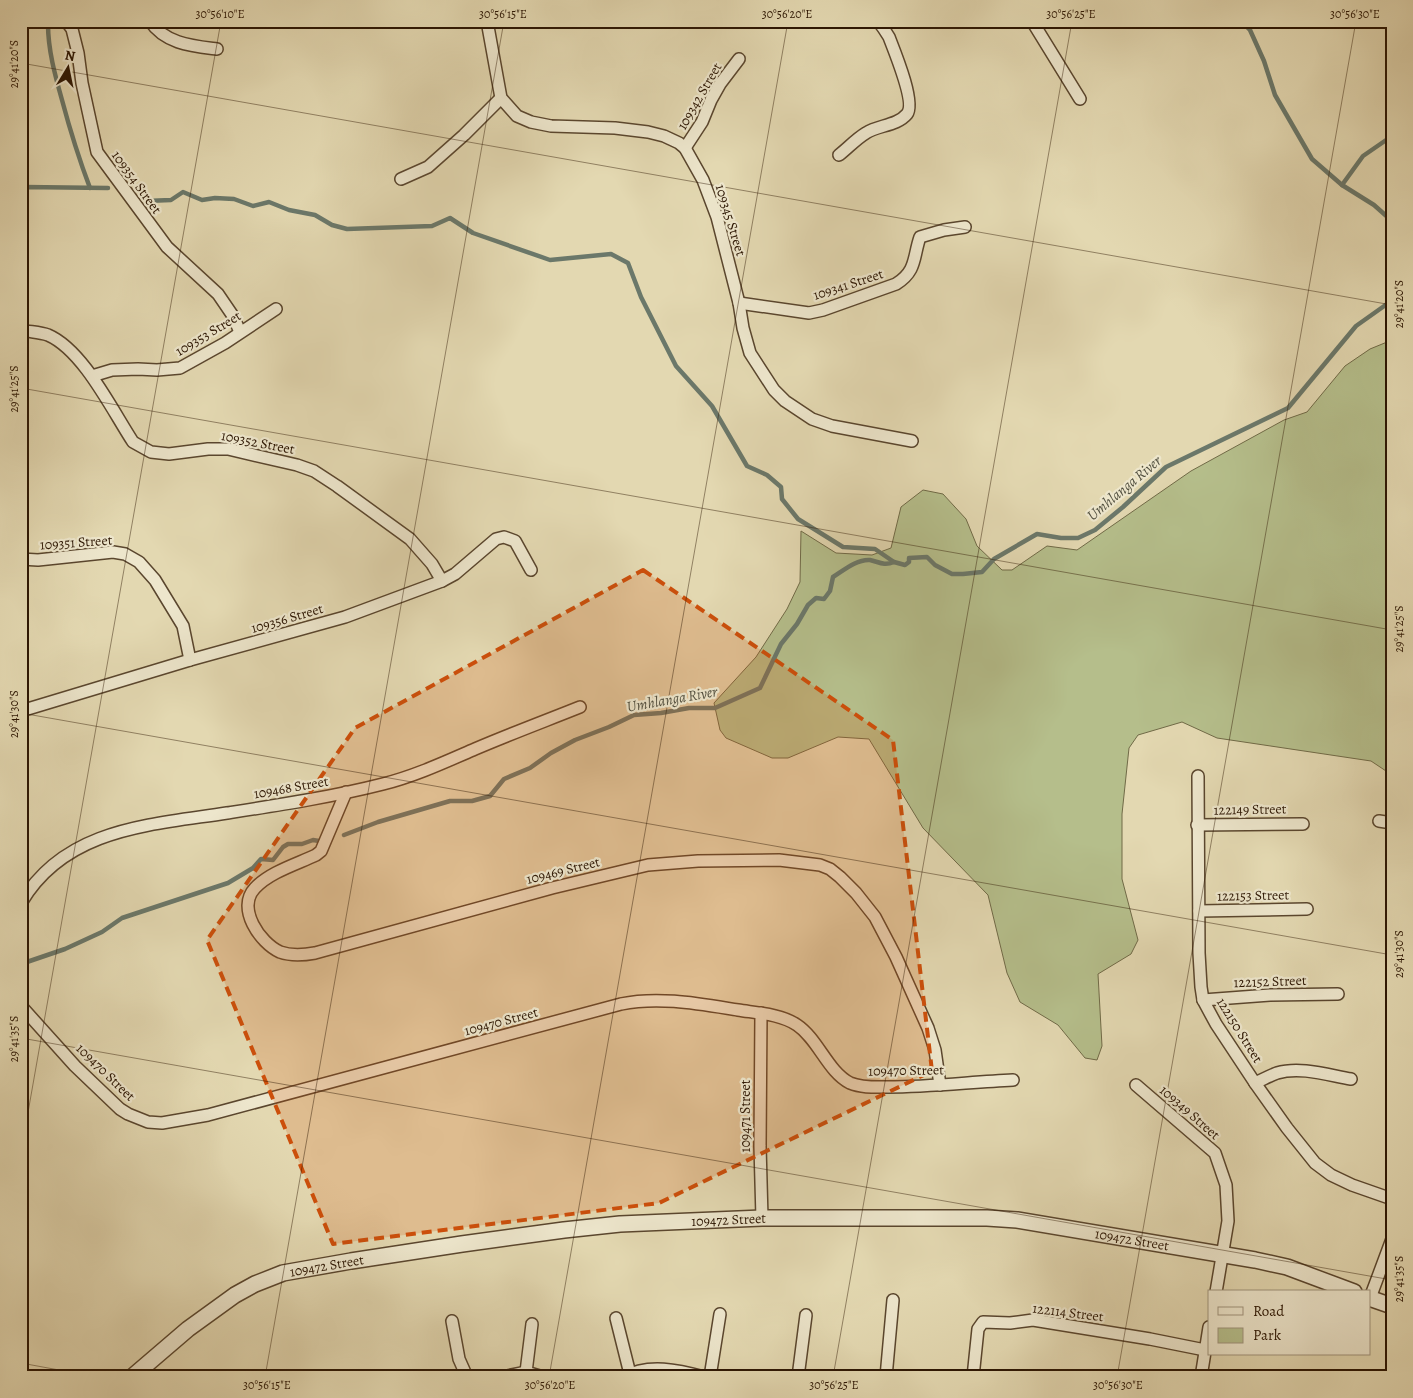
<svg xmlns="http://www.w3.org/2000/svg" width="1413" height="1398" font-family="Alegreya,serif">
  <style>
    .green { fill: #b5be8b; stroke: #706a47 }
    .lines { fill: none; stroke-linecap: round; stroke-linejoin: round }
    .stream { stroke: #6b786a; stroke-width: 4.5 }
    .minor-casing { stroke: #5a462e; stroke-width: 14 }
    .tertiary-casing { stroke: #5a462e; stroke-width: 18 }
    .minor { stroke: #ede6cc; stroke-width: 11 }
    .tertiary { stroke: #ede6cc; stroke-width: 15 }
    .marked { fill: #cc4f0b; fill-opacity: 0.2; stroke: #cc4f0b; stroke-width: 4; stroke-dasharray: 10 6; stroke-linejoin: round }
    .ticks { fill: none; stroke: #2c1603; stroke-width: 1; stroke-opacity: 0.45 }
    .labels { text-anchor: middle; stroke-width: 4.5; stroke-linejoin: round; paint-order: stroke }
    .street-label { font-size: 14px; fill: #2c1603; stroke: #ede6cc }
    .water-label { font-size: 15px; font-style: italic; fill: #514f3f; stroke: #ede6cc }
    .neatline { fill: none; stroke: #2c1603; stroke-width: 2 }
    .ticks-label { font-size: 12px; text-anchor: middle; fill: #2c1603 }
  </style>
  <rect width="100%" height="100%" fill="#e3d8b1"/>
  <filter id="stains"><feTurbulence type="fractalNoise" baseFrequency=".004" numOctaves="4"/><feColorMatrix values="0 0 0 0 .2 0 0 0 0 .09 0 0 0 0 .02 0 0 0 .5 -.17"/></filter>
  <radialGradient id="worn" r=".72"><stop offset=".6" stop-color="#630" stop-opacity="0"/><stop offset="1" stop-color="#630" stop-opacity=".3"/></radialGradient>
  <path class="green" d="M1392,340V775L1371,761L1217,738L1182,722L1138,735L1129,748L1122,814V879L1138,940L1131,954L1098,974L1102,1046L1097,1060L1085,1058L1058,1025L1020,1002L1007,973L988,895L923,828L869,739L838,737L788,758H772L726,738L720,730L714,703L756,657L787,609L800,582L801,531L836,553L872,555L891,548L901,507L923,490L943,494L966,519L977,546L1002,570H1012L1047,546L1077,550L1191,471L1284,420L1307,412L1345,366L1370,349Z"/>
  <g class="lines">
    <g class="stream">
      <path d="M1241,21L1250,30L1264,61L1275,95L1312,159L1342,185L1374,205L1392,221"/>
      <path d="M48,24C48,50 55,75 62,100C70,130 79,159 90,188"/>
      <path d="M1342,185L1363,156L1392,136"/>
      <path d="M21,188L24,187L108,188"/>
      <path d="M146,201L171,200L183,192L202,200L215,198L234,199L253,206L269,202L289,210L315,215L332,225L347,229L432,226L450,218L473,233L550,260L611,254L628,263L641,297L676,366L712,406L747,466L767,475L781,487L782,499L798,519L843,547L875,549L894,562"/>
      <path d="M344,835L378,822L450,801H472L490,796L504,779L530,768L551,753L575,740L609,727L634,715L661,713L689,708H715L760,688L781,644L797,624L808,605L816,598L824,599L830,591L833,577C844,570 857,559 870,560C879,562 884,566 894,562L905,565L909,562V558L927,557L935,565L952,574H963L982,572L994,559L1037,534L1061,538H1078L1095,530L1123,507L1166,467L1288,408L1356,326L1387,304L1392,303"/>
      <path d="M21,964L65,949L102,932L122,918L228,883L253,868L261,859L273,860L283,847L288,844H302L313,840L319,841"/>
    </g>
    <g class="minor-casing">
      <g id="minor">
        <path d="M66,21L72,29L78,53L82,83L97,152L167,247L218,294L233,316L240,332"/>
        <path d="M150,21C165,44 193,46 217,49"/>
        <path d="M487,21L501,98L517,116L531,122L551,126L615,128L648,132L664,136L679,143L685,148L703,180L717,217L739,303L743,328L750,353L774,390L785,401L812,419L832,426L912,441"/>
        <path d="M1032,21L1080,99"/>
        <path d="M685,148L702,122L711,100L720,84L739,59"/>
        <path d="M839,155C848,148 856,139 866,133C878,125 897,126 907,114C916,103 894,50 889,37C886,32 882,26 878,21"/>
        <path d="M401,179L428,167L464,135L501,98"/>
        <path d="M739,303L809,313L823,310L896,284C917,271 913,257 920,237L944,230L965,227"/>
        <path d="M21,330C30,332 40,332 48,335C83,350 112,410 133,442L151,452L169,454L208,449H228L297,465L314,471L337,486L410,539L432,564L442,581"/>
        <path d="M92,376L112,370L138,369L157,370L180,368L225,343L276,309"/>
        <path d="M21,559L38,560L113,552L125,554L139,562L155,580L183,626L190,660"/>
        <path d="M21,711L190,660L345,617L442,581L455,574L496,539L504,537L515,541L531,570"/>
        <path d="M1198,776L1199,953L1201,987L1203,1000L1216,1024L1255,1083L1287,1128L1315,1163L1331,1175L1352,1185L1392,1199"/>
        <path d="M346,792L321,851L316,855C297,864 270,872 255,888C236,908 260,943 280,952C291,956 304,955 315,953L552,888L648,865L698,861L779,860L820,865L830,869L840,877L856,893L875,917L896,957L928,1028L935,1050L940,1085"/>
        <path d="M1379,821L1392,823"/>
        <path d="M1197,825L1303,824"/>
        <path d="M21,903C65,828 150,825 227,813C279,805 332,797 383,784C415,776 445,762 475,749C510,734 545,721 580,707"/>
        <path d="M1199,911L1307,909"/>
        <path d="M1203,1000L1270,995L1338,994"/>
        <path d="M21,1006L75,1066L120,1109L128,1114L148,1122L162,1123L208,1115L621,1004C659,996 700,1004 738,1010C757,1013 781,1014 797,1025C818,1039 828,1072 850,1083C862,1088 876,1087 888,1087C929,1087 971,1082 1013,1080"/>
        <path d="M761,1013L760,1146L762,1218"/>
        <path d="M1255,1083C1262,1080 1269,1076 1277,1073C1300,1066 1328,1075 1351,1079"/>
        <path d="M1136,1085L1215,1153L1226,1185L1228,1221L1216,1292"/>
        <path d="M1370,1298L1392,1239"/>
        <path d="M616,1318L630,1374"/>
        <path d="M452,1321L459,1359L467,1377"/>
        <path d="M526,1372L532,1324"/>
        <path d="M502,1377L526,1372L543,1377"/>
        <path d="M624,1377C648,1363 679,1370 704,1377"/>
        <path d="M710,1377L720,1314"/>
        <path d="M798,1377L806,1315"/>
        <path d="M886,1377L893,1300"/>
        <path d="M973,1377L978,1329L983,1322L1010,1323L1033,1320L1150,1339L1205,1350"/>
        <path d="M1201,1377L1209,1327"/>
      </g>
    </g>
    <g class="tertiary-casing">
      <g id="tertiary">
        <path d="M1369,1298L1392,1306"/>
        <path id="s1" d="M132,1377L188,1329L235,1295L255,1284L283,1273L351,1261L462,1244L564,1230L620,1224L762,1218H987L1017,1220L1255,1260L1287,1267L1354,1292"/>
      </g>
    </g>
    <use href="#minor" class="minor"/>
    <use href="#tertiary" class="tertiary"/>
  </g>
  <path class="marked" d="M643,570L893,740L932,1071L659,1203L333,1244L207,940L355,728Z"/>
  <path class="ticks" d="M21,63L1392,305M21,388L1392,630M21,713L1392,955M21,1038L1392,1280M21,1152L221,21M21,1363L97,1377M265,1377L504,21M549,1377L788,21M833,1377L1072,21M1117,1377L1356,21"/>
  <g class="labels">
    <g class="street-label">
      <text transform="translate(699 96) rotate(-60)" y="5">109342 Street</text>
      <text transform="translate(137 182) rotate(54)" y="5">109354 Street</text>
      <text transform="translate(731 220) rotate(73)" y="5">109345 Street</text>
      <text transform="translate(848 284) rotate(-18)" y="5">109341 Street</text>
      <text transform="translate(208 333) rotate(-31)" y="5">109353 Street</text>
      <text transform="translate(258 442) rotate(11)" y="5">109352 Street</text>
      <text transform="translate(76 542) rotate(-4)" y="5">109351 Street</text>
      <text transform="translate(287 618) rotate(-16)" y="5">109356 Street</text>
      <text transform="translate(291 787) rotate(-10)" y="5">109468 Street</text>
      <text transform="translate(1250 809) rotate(-1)" y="5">122149 Street</text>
      <text transform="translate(563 870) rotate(-14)" y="5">109469 Street</text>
      <text transform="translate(1253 895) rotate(-1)" y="5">122153 Street</text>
      <text transform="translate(1270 981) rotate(-2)" y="5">122152 Street</text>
      <text transform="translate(501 1021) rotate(-15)" y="5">109470 Street</text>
      <text transform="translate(1240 1030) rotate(58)" y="5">122150 Street</text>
      <text transform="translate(906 1070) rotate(-1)" y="5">109470 Street</text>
      <text transform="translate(106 1072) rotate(44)" y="5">109470 Street</text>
      <text transform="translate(1190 1112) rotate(41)" y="5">109349 Street</text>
      <text transform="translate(745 1116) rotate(-90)" y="5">109471 Street</text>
      <text dy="5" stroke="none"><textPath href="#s1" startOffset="634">109472 Street</textPath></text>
      <text dy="5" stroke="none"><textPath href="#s1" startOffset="1039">109472 Street</textPath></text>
      <text dy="5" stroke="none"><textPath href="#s1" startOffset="229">109472 Street</textPath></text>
      <text transform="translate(1068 1312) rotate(7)" y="5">122114 Street</text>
    </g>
    <g class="water-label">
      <text transform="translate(1124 488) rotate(-40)" y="5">Umhlanga River</text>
      <text transform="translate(672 699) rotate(-10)" y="5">Umhlanga River</text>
    </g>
  </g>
  <rect width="1413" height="1398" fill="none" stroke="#e3d8b1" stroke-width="55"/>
  <rect x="1208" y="1290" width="162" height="65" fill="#ede6cc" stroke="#a0937c"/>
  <rect x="1218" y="1307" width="25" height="8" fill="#ede6cc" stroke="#a0937c"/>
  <text x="1253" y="1316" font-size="15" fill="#2c1603">Road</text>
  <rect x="1218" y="1328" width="25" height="15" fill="#b5be8b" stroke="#a0937c"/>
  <text x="1253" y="1340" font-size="15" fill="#2c1603">Park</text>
  <g transform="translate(68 68) rotate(10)" stroke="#ede6cc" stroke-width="4" paint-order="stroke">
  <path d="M0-4L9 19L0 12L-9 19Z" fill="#2c1603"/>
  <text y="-8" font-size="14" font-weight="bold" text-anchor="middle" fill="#2c1603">N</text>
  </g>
  <rect x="28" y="28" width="1358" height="1342" class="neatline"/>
  <g class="ticks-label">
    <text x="220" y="18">30°56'10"E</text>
    <text x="503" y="18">30°56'15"E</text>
    <text x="787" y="18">30°56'20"E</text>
    <text x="1071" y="18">30°56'25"E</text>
    <text x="1355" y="18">30°56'30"E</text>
    <text transform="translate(14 64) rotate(-90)" y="4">29°41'20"S</text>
    <text transform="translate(1399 304) rotate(-90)" y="4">29°41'20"S</text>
    <text transform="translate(14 389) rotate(-90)" y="4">29°41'25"S</text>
    <text transform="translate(1399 629) rotate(-90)" y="4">29°41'25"S</text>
    <text transform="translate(14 714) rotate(-90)" y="4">29°41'30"S</text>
    <text transform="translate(1399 954) rotate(-90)" y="4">29°41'30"S</text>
    <text transform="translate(14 1039) rotate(-90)" y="4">29°41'35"S</text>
    <text transform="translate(1399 1279) rotate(-90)" y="4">29°41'35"S</text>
    <text x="267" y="1389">30°56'15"E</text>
    <text x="550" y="1389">30°56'20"E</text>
    <text x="834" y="1389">30°56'25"E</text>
    <text x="1118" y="1389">30°56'30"E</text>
  </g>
  <rect width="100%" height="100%" filter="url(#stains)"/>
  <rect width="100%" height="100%" fill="url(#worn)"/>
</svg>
